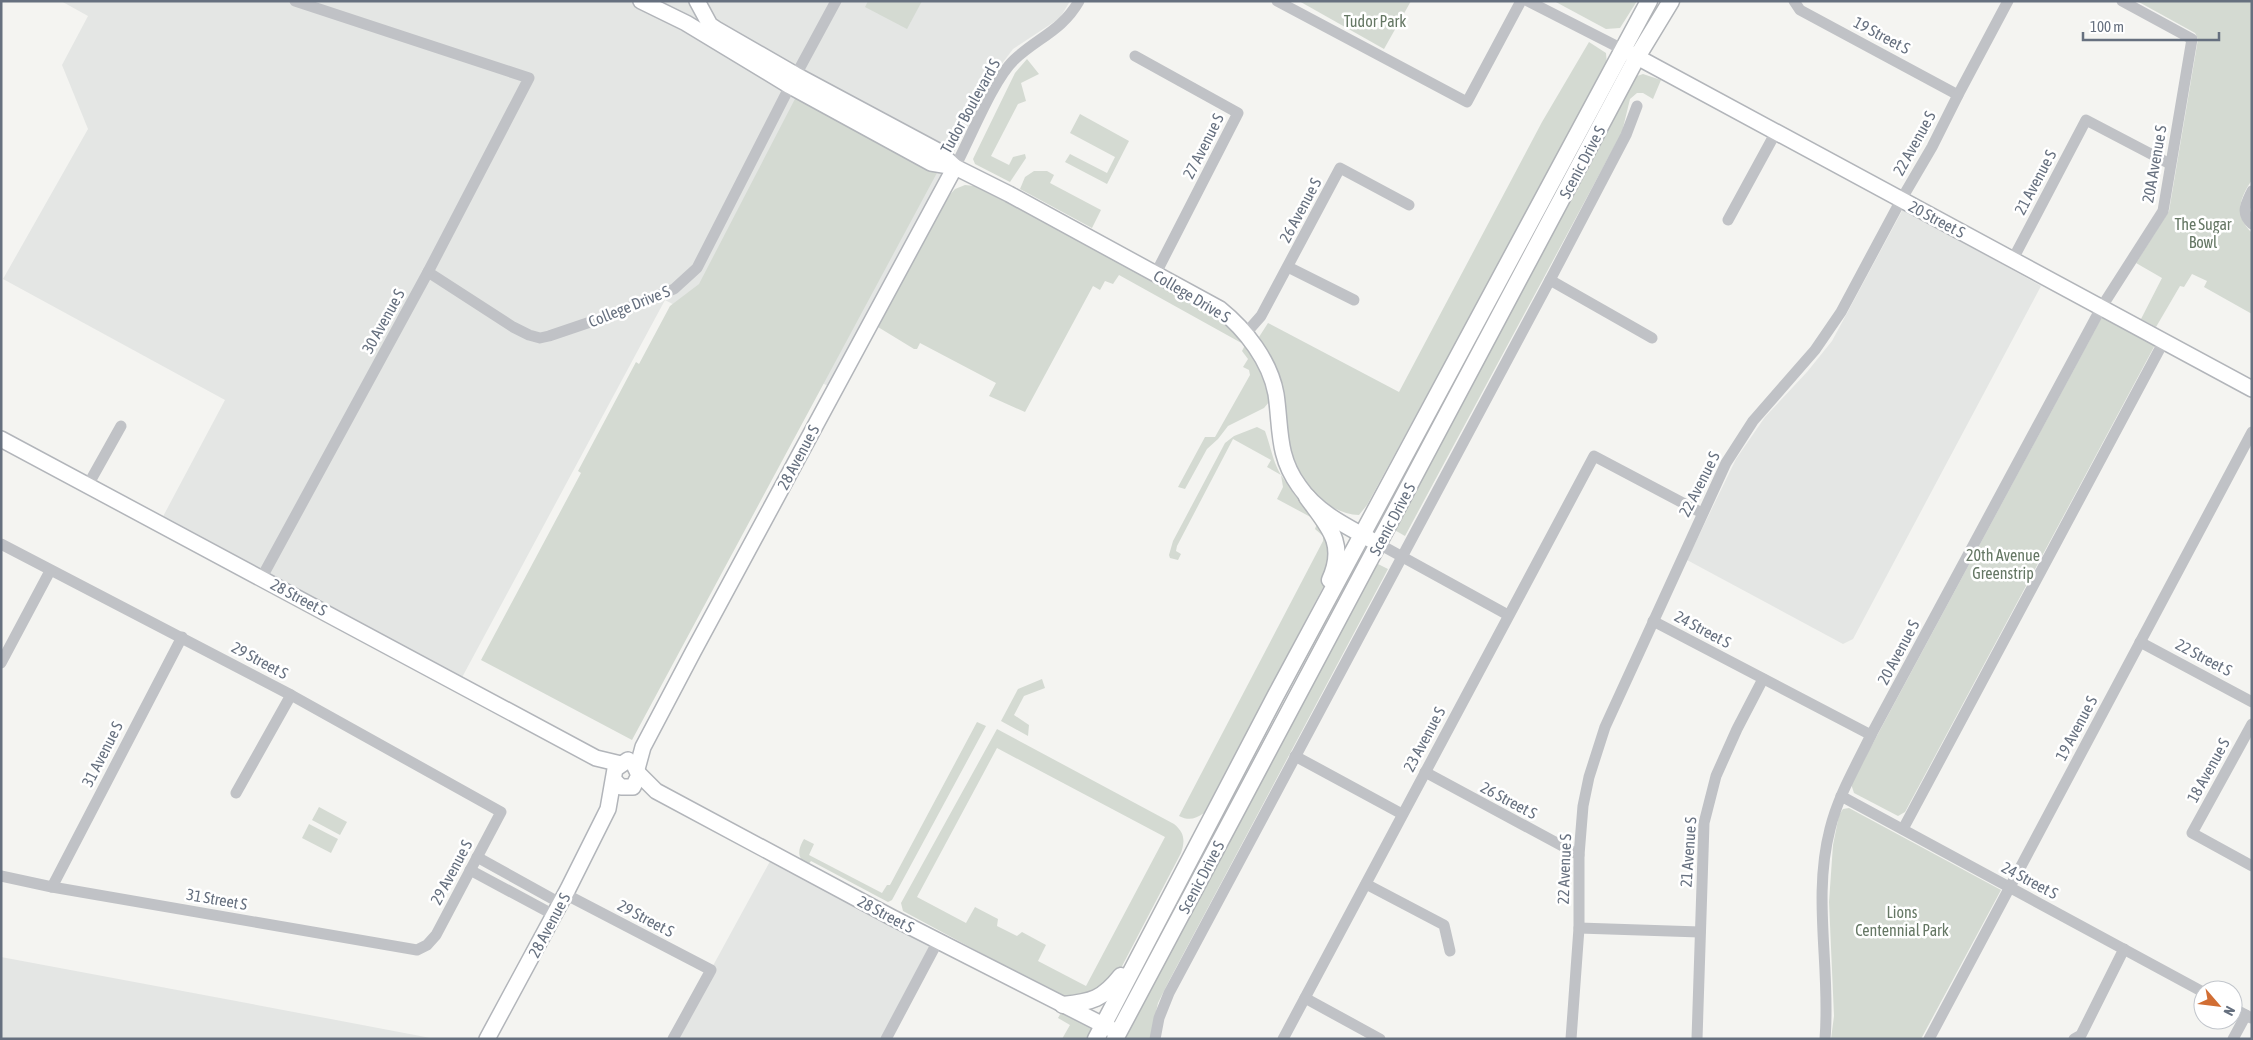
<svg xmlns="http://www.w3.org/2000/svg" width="2253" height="1040" font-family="'Asap Condensed',sans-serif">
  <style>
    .built { fill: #e4e6e4 }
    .green { fill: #d4dad2; fill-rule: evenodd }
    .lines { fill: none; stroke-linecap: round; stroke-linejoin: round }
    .secondary-casing { stroke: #b2b5ba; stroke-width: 18 }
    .primary-casing { stroke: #b1b4b8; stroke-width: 19 }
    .street { stroke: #c0c2c6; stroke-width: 11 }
    .secondary { stroke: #fff; stroke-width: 15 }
    .primary { stroke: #fff; stroke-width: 16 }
    .labels { text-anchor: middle; stroke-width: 5; stroke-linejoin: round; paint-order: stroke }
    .park-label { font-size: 16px; fill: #657764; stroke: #fff }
    .street-label { font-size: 16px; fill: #66707f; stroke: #fff }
  </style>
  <rect width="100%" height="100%" fill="#f4f4f1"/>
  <g class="built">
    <path d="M61,1H1070L1060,18L1013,49L1001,65L828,386L665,300L459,683L159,524L225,400L3,279L88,129L62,65L88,16Z"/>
    <path d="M1903,209L2041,286L1853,639L1843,644L1687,560L1736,459L1765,417L1807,372L1832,341Z"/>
    <path d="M774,854L938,941L886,1039H673Z"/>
    <path d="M1,957L236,1001L436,1039H1Z"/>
  </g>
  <g class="green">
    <path d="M868,1H922L907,29L865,7Z"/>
    <path d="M1299,1H1411L1384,49Z"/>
    <path d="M1554,1H1637L1620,28L1606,29Z"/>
    <path d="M2137,1H2252V180C2239,199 2234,216 2252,233V314L2204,287L2207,281L2192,274L2184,287L2180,286L2156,327L2141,319L2162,278L2136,263L2169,211L2198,39L2195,33Z"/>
    <path d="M1589,42L1606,53L1607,65L1367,505L1359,515C1328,514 1296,483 1289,452C1284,428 1285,403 1279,380C1274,365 1266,351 1259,337L1268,323L1399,392L1542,122Z"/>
    <path d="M1027,59L1039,74L1021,83L1026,101L1018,104L991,156L1009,165L1013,157L1025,154L1026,158L1010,182L975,164L973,159L1015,73Z"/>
    <path d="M1643,74L1661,80L1653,99L1643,93H1637L1630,99L1622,132L1405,536L1391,528L1634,77Z"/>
    <path d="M797,95L938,171L632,740L481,660L581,473L578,471L636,362L639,364L670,306L699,284Z"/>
    <path d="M1080,114L1129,141L1107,184L1065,162L1070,154L1107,173L1115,157L1070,133Z"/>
    <path d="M1034,171H1047L1054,175L1050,183L1101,210L1092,228L1020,189L1025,177Z"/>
    <path d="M965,185L975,186L1209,308L1227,319L1256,358L1270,393L1269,402L1264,408L1228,426L1218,439L1207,449L1185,489L1178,487L1205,437H1215L1250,375L1249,370L1243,367L1248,359L1242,351L1245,345L1119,275L1113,284L1105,281L1100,290L1093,286L1025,412L989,396L996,383L920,343L917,349H914L878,327V320L946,199L955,189Z"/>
    <path d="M2102,317L2155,345L1905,812L1898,816L1854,793L1851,784Z"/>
    <path d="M1257,427L1265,431C1271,447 1273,464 1283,478C1289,487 1296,497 1304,506C1316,520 1334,532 1335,553C1335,561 1332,569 1329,576L1204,813C1195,819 1189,821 1179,816L1323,541V536L1315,529L1318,521L1277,499L1283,487L1281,475L1267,467L1271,460L1233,439L1177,546L1176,551L1181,554L1178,560L1170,558L1169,555L1173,541L1225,443L1234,436Z"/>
    <path d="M1374,562L1388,569L1170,979L1158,1003L1150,1039H1121Z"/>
    <path d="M1042,679L1045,688L1024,696L1014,715L1029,725L1028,736L1001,721L1018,689Z"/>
    <path d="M977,722L986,726L892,900L888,902L811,861L808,865C796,858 798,849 804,839L814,844L809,855L882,893L887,885H890Z"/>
    <path d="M997,729L1174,824C1185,833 1185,841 1181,853L1119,972C1104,996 1079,1002 1053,992L903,911L901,903ZM997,748L1165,837L1086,986L1038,961L1046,945L1022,932L1017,936L997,926L998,919L975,907L966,923L917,897Z"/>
    <path d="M319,807L347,822L340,835L312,820Z"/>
    <path d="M1849,808L2001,890L1921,1039H1831L1834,1016L1829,902L1833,845L1839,815L1843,809Z"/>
    <path d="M309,824L338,839L331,853L302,838Z"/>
    <path d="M1065,1006L1104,1025L1096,1039H1062L1070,1025L1058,1018Z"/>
  </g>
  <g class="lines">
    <g class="secondary-casing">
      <g id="secondary">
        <path d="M641,1L686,23L790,86L931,163L955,167L1009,194L1220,309C1246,330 1270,361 1276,394C1281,428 1277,456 1299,486C1318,514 1350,528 1379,544"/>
        <path d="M697,1L710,25L716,29L796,75L938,151L955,167"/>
        <path d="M1626,51L2252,389"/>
        <path d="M1,439L596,758L621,764"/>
        <path d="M637,769L643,747L693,652L955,167"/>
        <path d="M638,773L656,791L891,917L1115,1031"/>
        <path d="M614,780L621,787H633L639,775L635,767"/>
        <path d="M487,1039L568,889L608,809L615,769L628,760"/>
      </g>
    </g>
    <g class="primary-casing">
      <g id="primary">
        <path d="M1307,497C1328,526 1347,543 1330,580"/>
        <path d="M1063,1005C1092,1002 1103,999 1121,976"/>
        <path d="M1096,1039L1276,695L1649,1"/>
        <path d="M1115,1039L1637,57L1671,1"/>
      </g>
    </g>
    <g class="street">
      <path d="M1277,1L1467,102L1521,1"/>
      <path d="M1528,1L1622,49"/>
      <path d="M1794,1L1800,10L1958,95"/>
      <path d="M1135,56L1238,113L1156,273"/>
      <path d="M955,167C970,139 993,80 1014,60C1037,38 1062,31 1079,1"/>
      <path d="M2252,191C2246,204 2240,213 2252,224"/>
      <path d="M1728,220L1776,132"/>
      <path d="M2013,259L2086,120L2170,164"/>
      <path d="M1288,267L1354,300"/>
      <path d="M428,272L513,327L529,335L540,338L549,336L608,316L674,289L697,268L790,86L836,1"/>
      <path d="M1550,280L1652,338"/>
      <path d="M1246,333L1261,316L1340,168L1409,205"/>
      <path d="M88,485L121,426"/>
      <path d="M1,544L291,695L501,812L436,935L427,945L417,950L52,887L1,876"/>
      <path d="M1379,544L1508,615"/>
      <path d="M262,577L428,272L529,78L295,1"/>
      <path d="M1653,621L1871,735"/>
      <path d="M2140,642L2252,702"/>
      <path d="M1,663L50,571"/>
      <path d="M2252,724L2192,833L2252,866"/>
      <path d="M1295,756L1402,814"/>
      <path d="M1425,772L1579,855"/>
      <path d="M236,793L291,695"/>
      <path d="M1841,796L2203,992"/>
      <path d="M1903,829L2164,341"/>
      <path d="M477,857L560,903"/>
      <path d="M470,870L554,915"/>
      <path d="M1366,884L1444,925L1450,951"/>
      <path d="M52,887L182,637"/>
      <path d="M565,894L711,970L673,1039"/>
      <path d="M1579,928L1700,932"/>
      <path d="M1305,998L1380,1039"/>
      <path d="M2233,1008L2251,1018"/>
      <path d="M886,1039L938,941"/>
      <path d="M1155,1039L1159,1018L1169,993L1550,280L1626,135L1637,106"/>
      <path d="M1283,1039L1594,456L1702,513"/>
      <path d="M1571,1039L1579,928V855L1583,806L1589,777L1605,727L1726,463L1753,421L1815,350L1841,312L1901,200L1932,147L1958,95L2008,1"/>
      <path d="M1697,1039L1704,823L1716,776L1737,729L1763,679"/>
      <path d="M1825,1039C1831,969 1812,898 1830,829C1838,796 1856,766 1871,735L2101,308L2163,211L2192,39L2122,1"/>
      <path d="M1929,1039L2252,432"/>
      <path d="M2074,1039L2081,1035L2124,949"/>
      <path d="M2233,1039L2246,1015"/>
    </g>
    <use href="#secondary" class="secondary"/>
    <use href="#primary" class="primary"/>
  </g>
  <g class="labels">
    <g class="park-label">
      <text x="1375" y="27">Tudor Park</text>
      <text x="2203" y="230">The Sugar<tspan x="2203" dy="18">Bowl</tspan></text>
      <text x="2003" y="561">20th Avenue<tspan x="2003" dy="18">Greenstrip</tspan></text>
      <text x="1902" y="918">Lions<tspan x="1902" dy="18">Centennial Park</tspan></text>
    </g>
    <g class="street-label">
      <text transform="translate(1882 35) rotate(28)" y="6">19 Street S</text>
      <text transform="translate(970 106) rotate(-61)" y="6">Tudor Boulevard S</text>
      <text transform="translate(1914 143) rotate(-61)" y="6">22 Avenue S</text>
      <text transform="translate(1203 146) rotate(-63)" y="6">27 Avenue S</text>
      <text transform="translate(1582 162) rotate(-62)" y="6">Scenic Drive S</text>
      <text transform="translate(2154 164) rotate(-80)" y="6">20A Avenue S</text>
      <text transform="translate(2035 182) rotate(-62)" y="6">21 Avenue S</text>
      <text transform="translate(1300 210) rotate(-62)" y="6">26 Avenue S</text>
      <text transform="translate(1937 219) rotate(28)" y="6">20 Street S</text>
      <text transform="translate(1192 296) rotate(31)" y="6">College Drive S</text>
      <text transform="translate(629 306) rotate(-22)" y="6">College Drive S</text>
      <text transform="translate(383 321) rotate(-61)" y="6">30 Avenue S</text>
      <text transform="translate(798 457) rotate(-62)" y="6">28 Avenue S</text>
      <text transform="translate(1699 484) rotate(-63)" y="6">22 Avenue S</text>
      <text transform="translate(1392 519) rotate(-62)" y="6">Scenic Drive S</text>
      <text transform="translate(299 597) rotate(28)" y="6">28 Street S</text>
      <text transform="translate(1703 629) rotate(28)" y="6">24 Street S</text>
      <text transform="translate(1898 652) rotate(-62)" y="6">20 Avenue S</text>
      <text transform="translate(2204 657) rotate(28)" y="6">22 Street S</text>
      <text transform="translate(260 660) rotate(28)" y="6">29 Street S</text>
      <text transform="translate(2076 728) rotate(-62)" y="6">19 Avenue S</text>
      <text transform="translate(1424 739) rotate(-62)" y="6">23 Avenue S</text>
      <text transform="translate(102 754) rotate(-63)" y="6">31 Avenue S</text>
      <text transform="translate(2208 770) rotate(-61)" y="6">18 Avenue S</text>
      <text transform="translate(1509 800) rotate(28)" y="6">26 Street S</text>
      <text transform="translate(1688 852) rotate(-86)" y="6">21 Avenue S</text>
      <text transform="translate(1564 869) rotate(-88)" y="6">22 Avenue S</text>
      <text transform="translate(451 872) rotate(-62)" y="6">29 Avenue S</text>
      <text transform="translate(1201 877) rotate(-62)" y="6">Scenic Drive S</text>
      <text transform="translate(2030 880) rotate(28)" y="6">24 Street S</text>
      <text transform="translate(217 899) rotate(10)" y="6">31 Street S</text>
      <text transform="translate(886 914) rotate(28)" y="6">28 Street S</text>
      <text transform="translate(646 918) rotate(28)" y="6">29 Street S</text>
      <text transform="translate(549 925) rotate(-62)" y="6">28 Avenue S</text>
    </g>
  </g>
  <rect width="2253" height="1040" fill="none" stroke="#66707f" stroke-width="5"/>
  <g transform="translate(2218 1005) rotate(118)"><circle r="24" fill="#ffffff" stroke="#c2c6cc"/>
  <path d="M0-4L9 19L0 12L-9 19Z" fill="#d16e34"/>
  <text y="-8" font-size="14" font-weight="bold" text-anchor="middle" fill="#66707f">N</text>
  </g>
  <path d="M2083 32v8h136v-8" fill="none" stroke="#66707f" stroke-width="2.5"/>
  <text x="2090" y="32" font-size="15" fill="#66707f" stroke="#ffffff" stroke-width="4" paint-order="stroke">100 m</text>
</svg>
